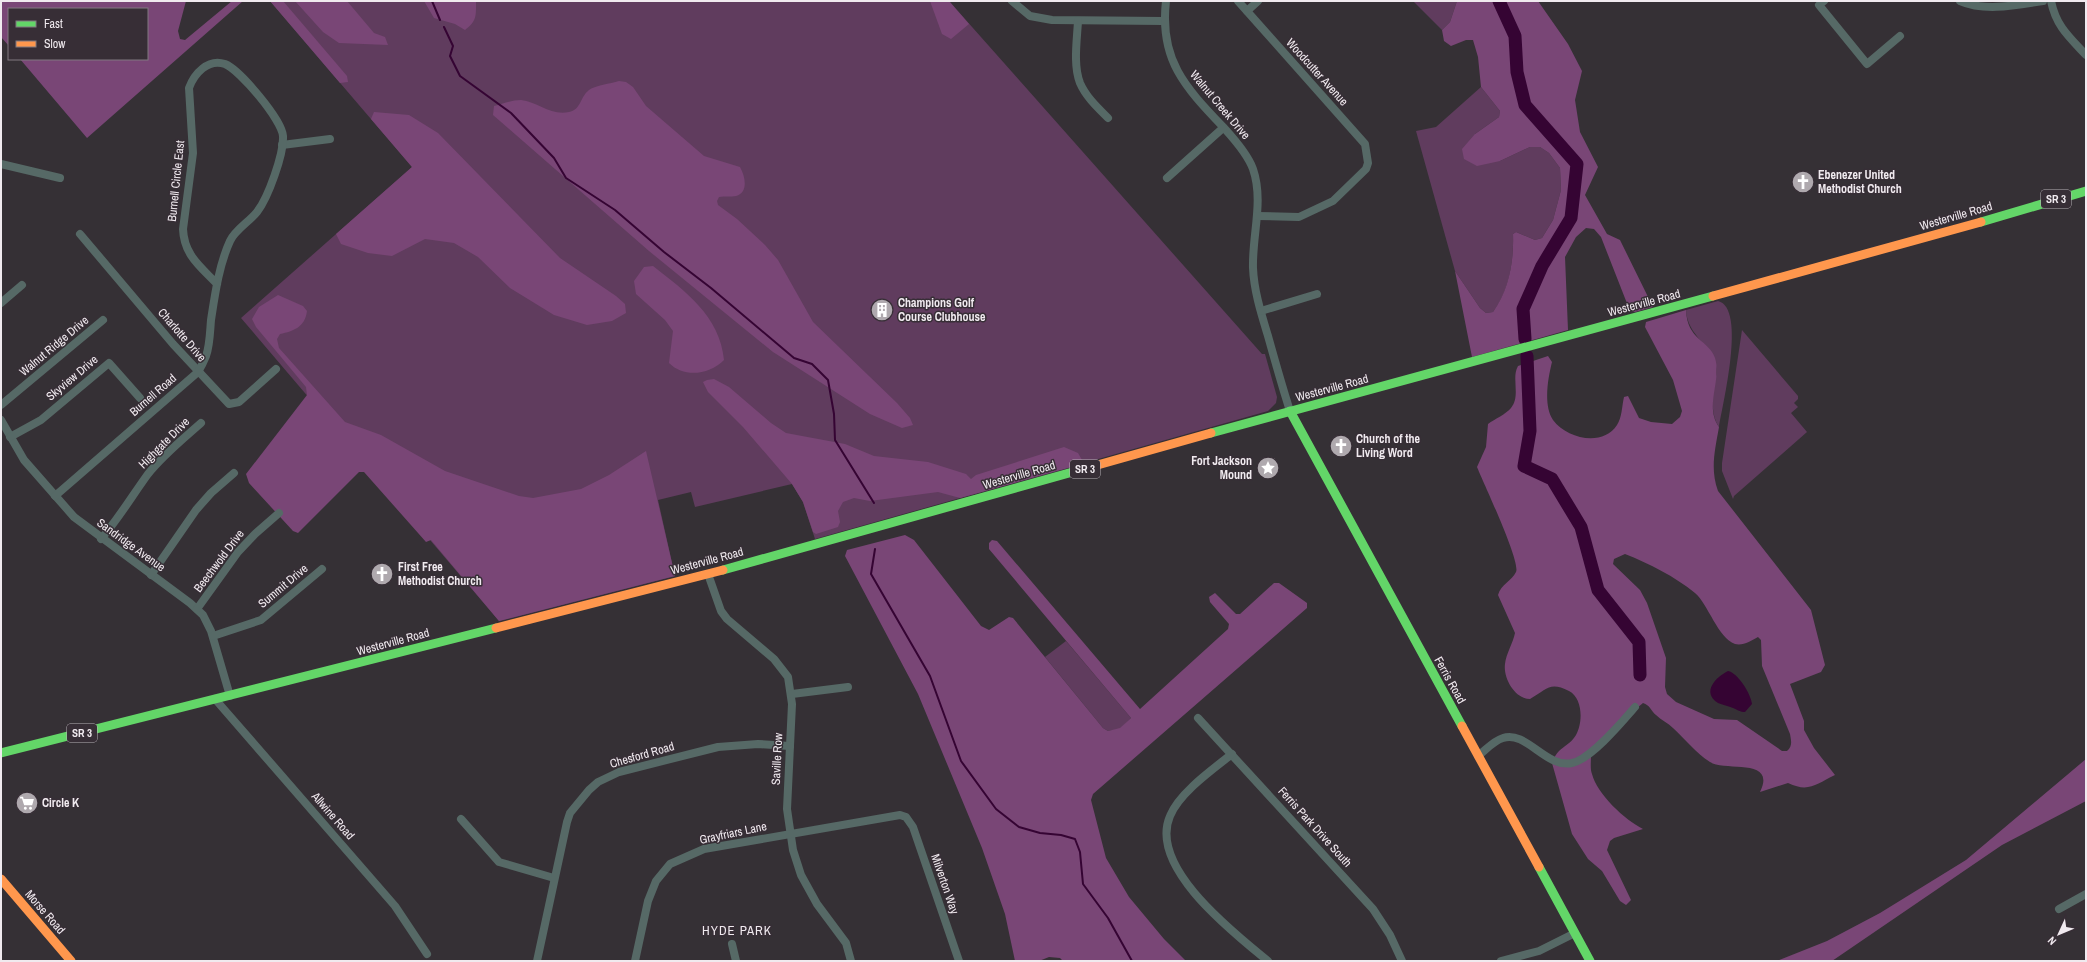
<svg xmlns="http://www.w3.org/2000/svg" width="2087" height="962" font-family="'Archivo Narrow',sans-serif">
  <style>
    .green { fill: #603c5e }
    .forest { fill: #794676; fill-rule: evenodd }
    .water { fill: #350433 }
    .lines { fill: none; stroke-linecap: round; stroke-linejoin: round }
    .stream { stroke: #350433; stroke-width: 2 }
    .river { stroke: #350433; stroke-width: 13 }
    .street { stroke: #566966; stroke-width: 8 }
    .fast { stroke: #63d668; stroke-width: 9 }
    .slow { stroke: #ff974d; stroke-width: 9 }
    .labels { text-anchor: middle; stroke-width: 3; stroke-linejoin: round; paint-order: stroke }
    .shield { fill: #372e36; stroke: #b8b2b8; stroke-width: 1 }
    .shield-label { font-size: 11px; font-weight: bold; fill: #f0eaef }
    .street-label { font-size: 12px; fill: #f0eaef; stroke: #372e36 }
    .poi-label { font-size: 12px; font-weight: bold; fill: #f0eaef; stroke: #372e36; text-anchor: start }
    .neighbourhood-label { font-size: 13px; letter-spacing: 1px; fill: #f0eaef; stroke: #372e36 }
  </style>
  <rect width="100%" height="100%" fill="#353035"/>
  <g class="green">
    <path d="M270,1H949L1262,354H1265L1277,397L1276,403L1268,411L815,539L803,502L792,484L695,507L691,492L658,500L675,576L499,621L241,318L412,167Z"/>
    <path d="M1413,1H1457L1450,22L1442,30Z"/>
    <path d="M1481,87L1500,111L1499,117L1475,134L1500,161L1530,147H1540L1549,153L1560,168L1561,190L1553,220L1542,238L1535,240L1516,232L1513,234C1514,261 1509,291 1493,312L1486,313L1480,308L1455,271L1416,131L1436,127Z"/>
    <path d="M1718,301C1747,308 1722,406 1719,427C1711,416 1712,398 1714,385C1715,380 1717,374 1717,370C1713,345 1687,336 1686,310Z"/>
    <path d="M1742,330L1798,396V399L1794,403L1798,407L1791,413L1807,432L1734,496L1733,499L1722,471V463Z"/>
    <path d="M1066,641L1131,718L1120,729L1108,731L1103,728L1045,657Z"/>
  </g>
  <g class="forest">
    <path d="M1,1H186L178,31L180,39L185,40L232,1H243L87,138L20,59H147V9H9V46L1,37Z"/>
    <path d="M270,1H283L347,76L348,82L340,83Z"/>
    <path d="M295,1H347L374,33L385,37L388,45L339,43L323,32Z"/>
    <path d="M424,1H476C476,16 477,21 465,30L455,24L434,18Z"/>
    <path d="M930,1H949L969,24L951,39L942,34Z"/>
    <path d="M1457,1H1538L1568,44L1582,71L1575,100L1580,132L1598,167L1585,195L1607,234L1620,240L1653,307L1635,312L1630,311L1601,237L1594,229L1586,228L1576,237L1565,257L1568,330L1472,357L1455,271L1480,308L1486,313L1493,312C1509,290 1514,261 1513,234L1516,232L1535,240L1542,238L1553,220L1561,190L1560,168L1549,153L1540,147H1530L1500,161L1477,166L1464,159L1462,149L1475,134L1499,117L1500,111L1481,87L1478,57L1473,40H1466L1451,46L1444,41L1442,30L1450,22Z"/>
    <path d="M619,81L626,82L633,87L646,106L704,156L740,167C745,176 749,192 736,196C731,197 725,196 719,197L717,201L718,205L737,219L765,245L778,260L813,322L897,403L910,418L913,425L902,428L870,414L773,352L649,251L493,115L494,106C503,104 512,100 521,100C538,102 551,116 569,112C581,110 580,97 589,90C596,85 610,84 619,81Z"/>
    <path d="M374,112L409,115L438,133L560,258L616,296L625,304L626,313L612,321L587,325L554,315L510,288L478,257L454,243L425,239L392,256L368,253L341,244L336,234L412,167L371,119Z"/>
    <path d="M653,266C685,291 720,316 724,360C709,375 684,378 669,363L673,331L665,320L636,294L634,281L644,267Z"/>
    <path d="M278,295L303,306L307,311C305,327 294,331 280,334L277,339L279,348L345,422L381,435L445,471L519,496L533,498L581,489L609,475L646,451L675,576L499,621L431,540L426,542L364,472H359L298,533L293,531L249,483L246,474L307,395L306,387L256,327L252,319L259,307Z"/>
    <path d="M1686,310C1687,340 1709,340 1715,358C1722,381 1704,406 1719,427C1715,450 1710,469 1718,491L1811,610L1825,665L1821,672L1790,684L1804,721V730L1814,748L1835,775C1816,784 1809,793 1788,783L1760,792C1777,757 1725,772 1710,762C1696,753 1685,739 1673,728C1668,723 1661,720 1656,715C1651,711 1650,705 1643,703L1631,713L1591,755C1591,761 1590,769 1592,774C1597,794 1625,820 1643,829L1614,838L1610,841L1607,850L1631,900L1626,905L1620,901L1602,871L1588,859L1572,834L1552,763C1558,746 1568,748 1576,735C1583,723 1583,698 1569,691C1550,681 1547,689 1530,699C1515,699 1503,678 1505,664C1506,654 1513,643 1515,633L1498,595C1501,584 1512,581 1516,572C1521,562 1483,482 1477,467L1486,447L1488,424C1495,419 1506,414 1511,408C1521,396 1511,378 1518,366L1548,356L1552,362C1548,378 1543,405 1553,420C1567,439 1603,447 1617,425C1622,418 1622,405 1624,397L1628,396L1639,418L1651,422L1672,424L1680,417L1682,411L1673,380L1645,327L1646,322ZM1625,554C1650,564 1674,576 1695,593C1708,604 1718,638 1735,644C1743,646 1751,641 1758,637L1761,640L1762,666L1790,734C1791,740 1793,746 1787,751H1782L1737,720L1714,719L1676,702L1667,694L1665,687L1666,658L1647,603L1640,590L1613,564L1614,559Z"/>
    <path d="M714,379L729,387L771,423L786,433L845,444L874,456L928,462L966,474L971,479L976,475L1064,447L1078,453L1082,460L1079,465L960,498L938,492L870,501L854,498L843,502L838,511L840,522L838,527L816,534L813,532L803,502L792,484L743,427L708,392L703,382L707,380Z"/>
    <path d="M905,535L914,540L981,626L989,630L1009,617L1013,618L1103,728L1108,731L1120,728L1131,718L989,549V543L992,540L997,541L1140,709L1228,629L1229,624L1210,602L1209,597L1215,593L1236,614H1240L1274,583H1279L1307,603V608L1093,794L1091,800L1106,858L1129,897L1164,939L1186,961H1063L1060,958L1049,957L1039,961H1015L1005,914L982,848L918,694L845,556L847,550Z"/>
    <path d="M2086,759V801L2002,845L1832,961H1777L1827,941L1880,913L1966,860Z"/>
  </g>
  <path class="water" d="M1728,671C1738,673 1751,694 1752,704L1745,712C1740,712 1738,710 1733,708C1729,706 1722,705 1718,703C1701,692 1716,677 1728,671Z"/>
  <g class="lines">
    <g class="stream">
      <path d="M432,1L440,20"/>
      <path d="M444,27L453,46L450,56L460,76L511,113L554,158L566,178L615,210L664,252L711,288L794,358L812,364L828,380L834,414L835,440L874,503"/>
      <path d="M875,549L871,574L930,676L961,761L996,809L1019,827L1040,833L1061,835L1075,839L1080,852L1083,884L1108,918L1132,961"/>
    </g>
    <g class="river">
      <path d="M1499,1L1515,36L1517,72L1525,105L1577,164L1571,218L1542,266L1523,309L1525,339"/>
      <path d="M1527,356L1530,431L1524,466L1552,479L1581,527L1598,590L1639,642L1640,675"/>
    </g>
    <g class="street">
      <path d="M1012,1L1030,16L1052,20L1163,21"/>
      <path d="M1166,1C1159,61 1186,88 1225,129C1235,140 1248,155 1253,169C1264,201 1252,235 1253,268C1254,291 1261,313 1268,336C1275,361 1282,386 1290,411"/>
      <path d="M1238,1L1365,144L1368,163L1366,169L1333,201L1299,217L1257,216"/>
      <path d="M1824,1L1819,5L1867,64L1900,36"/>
      <path d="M1960,1C1985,12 2017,5 2043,1"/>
      <path d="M2051,1C2056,26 2069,37 2086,55"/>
      <path d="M1247,11L1258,1"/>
      <path d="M1078,21C1077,40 1073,65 1080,83C1086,97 1098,108 1108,118"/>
      <path d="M282,145L330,139"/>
      <path d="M1,164L60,178"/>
      <path d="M1167,178L1223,128"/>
      <path d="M80,234L173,344L229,404L239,402L276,369"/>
      <path d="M1,303L22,285"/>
      <path d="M1261,311L1317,294"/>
      <path d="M1,405L103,320"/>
      <path d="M1,420L24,460L74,517L190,603L203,615L211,631L230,696"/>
      <path d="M10,437L41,420L109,363L140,398"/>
      <path d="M55,496L198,372C201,367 204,361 206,356C210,345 210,331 211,320C215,294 219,265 230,241C235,230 249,222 257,212C268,198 284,154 283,136C282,120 240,70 225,64C208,58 194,74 189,88L193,153L183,229C184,255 200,266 217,284"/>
      <path d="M101,539C119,518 132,496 148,474C163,455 183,439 201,423"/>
      <path d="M708,574L721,611L727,619L774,659L788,677L792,704L787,809L793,850L801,875L817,904L846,943L851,961"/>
      <path d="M151,575L196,510L211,493L234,473"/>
      <path d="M197,609L238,552L255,534L279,513"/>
      <path d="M213,636L261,620L322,569"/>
      <path d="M792,694L848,687"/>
      <path d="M215,699L395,906L427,954"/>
      <path d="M1198,718L1373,909L1390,935L1402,961"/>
      <path d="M1232,754C1213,769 1179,793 1170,816C1148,867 1234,933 1268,961"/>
      <path d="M1478,756C1486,750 1493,741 1503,738C1526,730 1547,769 1572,763C1591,759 1622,722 1635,707"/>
      <path d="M461,819L499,862L554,878"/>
      <path d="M2059,909L2086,894"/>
      <path d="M732,944L736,961"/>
      <path d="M537,961L567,822L570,813L589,790L598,782L619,772L718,747L758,744L790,746"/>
      <path d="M635,961L648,901L656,881L670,864L704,849L900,815L906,817L913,827L959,961"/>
      <path d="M1501,961L1539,951L1575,933"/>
    </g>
    <g class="fast">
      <path d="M1981,222L2086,191"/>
      <path d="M1290,411L1462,726"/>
      <path d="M1211,433L1713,296"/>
      <path d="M723,570L1094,466"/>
      <path d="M1,753L496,628"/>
      <path d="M1539,867L1590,961"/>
    </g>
    <g class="slow">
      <path d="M1713,296L1981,222"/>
      <path d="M1094,466L1211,433"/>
      <path d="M496,628L723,570"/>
      <path d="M1462,726L1539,867"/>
      <path d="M1,879L71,961"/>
    </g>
  </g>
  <defs>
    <g id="church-disc" transform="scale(1.15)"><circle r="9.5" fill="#afa9ae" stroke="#372e36"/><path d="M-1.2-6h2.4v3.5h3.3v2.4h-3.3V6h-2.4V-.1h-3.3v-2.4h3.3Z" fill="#fff"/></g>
    <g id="building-disc" transform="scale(1.15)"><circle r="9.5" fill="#afa9ae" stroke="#372e36"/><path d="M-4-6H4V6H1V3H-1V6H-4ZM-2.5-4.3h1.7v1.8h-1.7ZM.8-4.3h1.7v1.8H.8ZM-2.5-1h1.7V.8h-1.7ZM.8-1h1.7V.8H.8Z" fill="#fff"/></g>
    <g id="sight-disc" transform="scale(1.15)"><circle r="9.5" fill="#afa9ae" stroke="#372e36"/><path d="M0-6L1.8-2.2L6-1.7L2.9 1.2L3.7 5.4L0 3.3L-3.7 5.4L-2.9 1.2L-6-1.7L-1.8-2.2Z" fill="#fff"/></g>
    <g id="supermarket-disc" transform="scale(1.15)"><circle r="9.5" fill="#afa9ae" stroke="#372e36"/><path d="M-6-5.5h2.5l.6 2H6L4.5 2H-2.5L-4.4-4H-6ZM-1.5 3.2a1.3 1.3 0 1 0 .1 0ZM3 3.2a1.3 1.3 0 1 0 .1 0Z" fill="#fff"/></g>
  </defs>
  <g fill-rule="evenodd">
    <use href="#church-disc" x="1803" y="182"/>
    <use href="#building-disc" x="882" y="310"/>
    <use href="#church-disc" x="1341" y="446"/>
    <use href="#sight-disc" x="1268" y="468"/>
    <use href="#church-disc" x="382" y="574"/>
    <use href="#supermarket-disc" x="27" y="803"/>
  </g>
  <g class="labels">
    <g class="shield">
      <rect x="2041" y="190" width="30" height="18" rx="3"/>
      <rect x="1070" y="460" width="30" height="18" rx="3"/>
      <rect x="67" y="724" width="30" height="18" rx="3"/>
    </g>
    <g class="shield-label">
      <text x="2056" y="203">SR 3</text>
      <text x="1085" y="473">SR 3</text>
      <text x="82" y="737">SR 3</text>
    </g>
    <g class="street-label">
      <text transform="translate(1317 72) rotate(48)" y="4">Woodcutter Avenue</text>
      <text transform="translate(1220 105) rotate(50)" y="4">Walnut Creek Drive</text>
      <text transform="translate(176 181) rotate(-84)" y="4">Burnell Circle East</text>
      <text transform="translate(1956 216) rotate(-16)" y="4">Westerville Road</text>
      <text transform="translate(1644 303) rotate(-15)" y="4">Westerville Road</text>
      <text transform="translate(182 335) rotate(49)" y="4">Charlotte Drive</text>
      <text transform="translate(54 346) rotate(-40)" y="4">Walnut Ridge Drive</text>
      <text transform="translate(72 378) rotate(-40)" y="4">Skyview Drive</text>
      <text transform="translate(1332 388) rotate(-15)" y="4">Westerville Road</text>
      <text transform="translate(153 395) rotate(-41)" y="4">Burnell Road</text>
      <text transform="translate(164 443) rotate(-45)" y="4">Highgate Drive</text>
      <text transform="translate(1019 475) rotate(-16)" y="4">Westerville Road</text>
      <text transform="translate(131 545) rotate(36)" y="4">Sandridge Avenue</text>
      <text transform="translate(219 561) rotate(-53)" y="4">Beechwold Drive</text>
      <text transform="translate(707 561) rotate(-15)" y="4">Westerville Road</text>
      <text transform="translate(283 586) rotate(-40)" y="4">Summit Drive</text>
      <text transform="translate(393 642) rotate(-15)" y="4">Westerville Road</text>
      <text transform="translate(1450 680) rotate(61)" y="4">Ferris Road</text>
      <text transform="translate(642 755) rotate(-16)" y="4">Chesford Road</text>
      <text transform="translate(777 759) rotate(-87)" y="4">Saville Row</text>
      <text transform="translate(333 816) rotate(49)" y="4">Allwine Road</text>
      <text transform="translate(1315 827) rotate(48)" y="4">Ferris Park Drive South</text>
      <text transform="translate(733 833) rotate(-12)" y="4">Grayfriars Lane</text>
      <text transform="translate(945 884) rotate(71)" y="4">Milverton Way</text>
      <text transform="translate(45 912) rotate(49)" y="4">Morse Road</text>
    </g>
    <g class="poi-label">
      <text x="1818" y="179">Ebenezer United<tspan x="1818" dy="14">Methodist Church</tspan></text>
      <text x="898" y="307">Champions Golf<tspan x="898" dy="14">Course Clubhouse</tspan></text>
      <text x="1356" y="443">Church of the<tspan x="1356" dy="14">Living Word</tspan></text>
      <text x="1252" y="465" text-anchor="end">Fort Jackson<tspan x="1252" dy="14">Mound</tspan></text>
      <text x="398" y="571">First Free<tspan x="398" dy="14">Methodist Church</tspan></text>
      <text x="42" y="807">Circle K</text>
    </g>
    <g class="neighbourhood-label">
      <text x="737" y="935">HYDE PARK</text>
    </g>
  </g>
  <rect width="2087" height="962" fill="none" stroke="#f0eaef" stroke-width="4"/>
  <rect x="8" y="8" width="140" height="52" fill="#372e36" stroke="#817980"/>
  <rect x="16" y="21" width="20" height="6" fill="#63d668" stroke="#817980"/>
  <text x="44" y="28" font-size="12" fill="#f0eaef">Fast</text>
  <rect x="16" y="41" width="20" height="6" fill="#ff974d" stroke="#817980"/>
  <text x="44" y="48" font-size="12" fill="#f0eaef">Slow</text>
  <g transform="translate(2059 934) rotate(226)" stroke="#372e36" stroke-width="3" paint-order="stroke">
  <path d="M0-3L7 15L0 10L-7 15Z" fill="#f0eaef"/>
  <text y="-6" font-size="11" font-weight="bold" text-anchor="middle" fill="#f0eaef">N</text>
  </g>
</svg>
